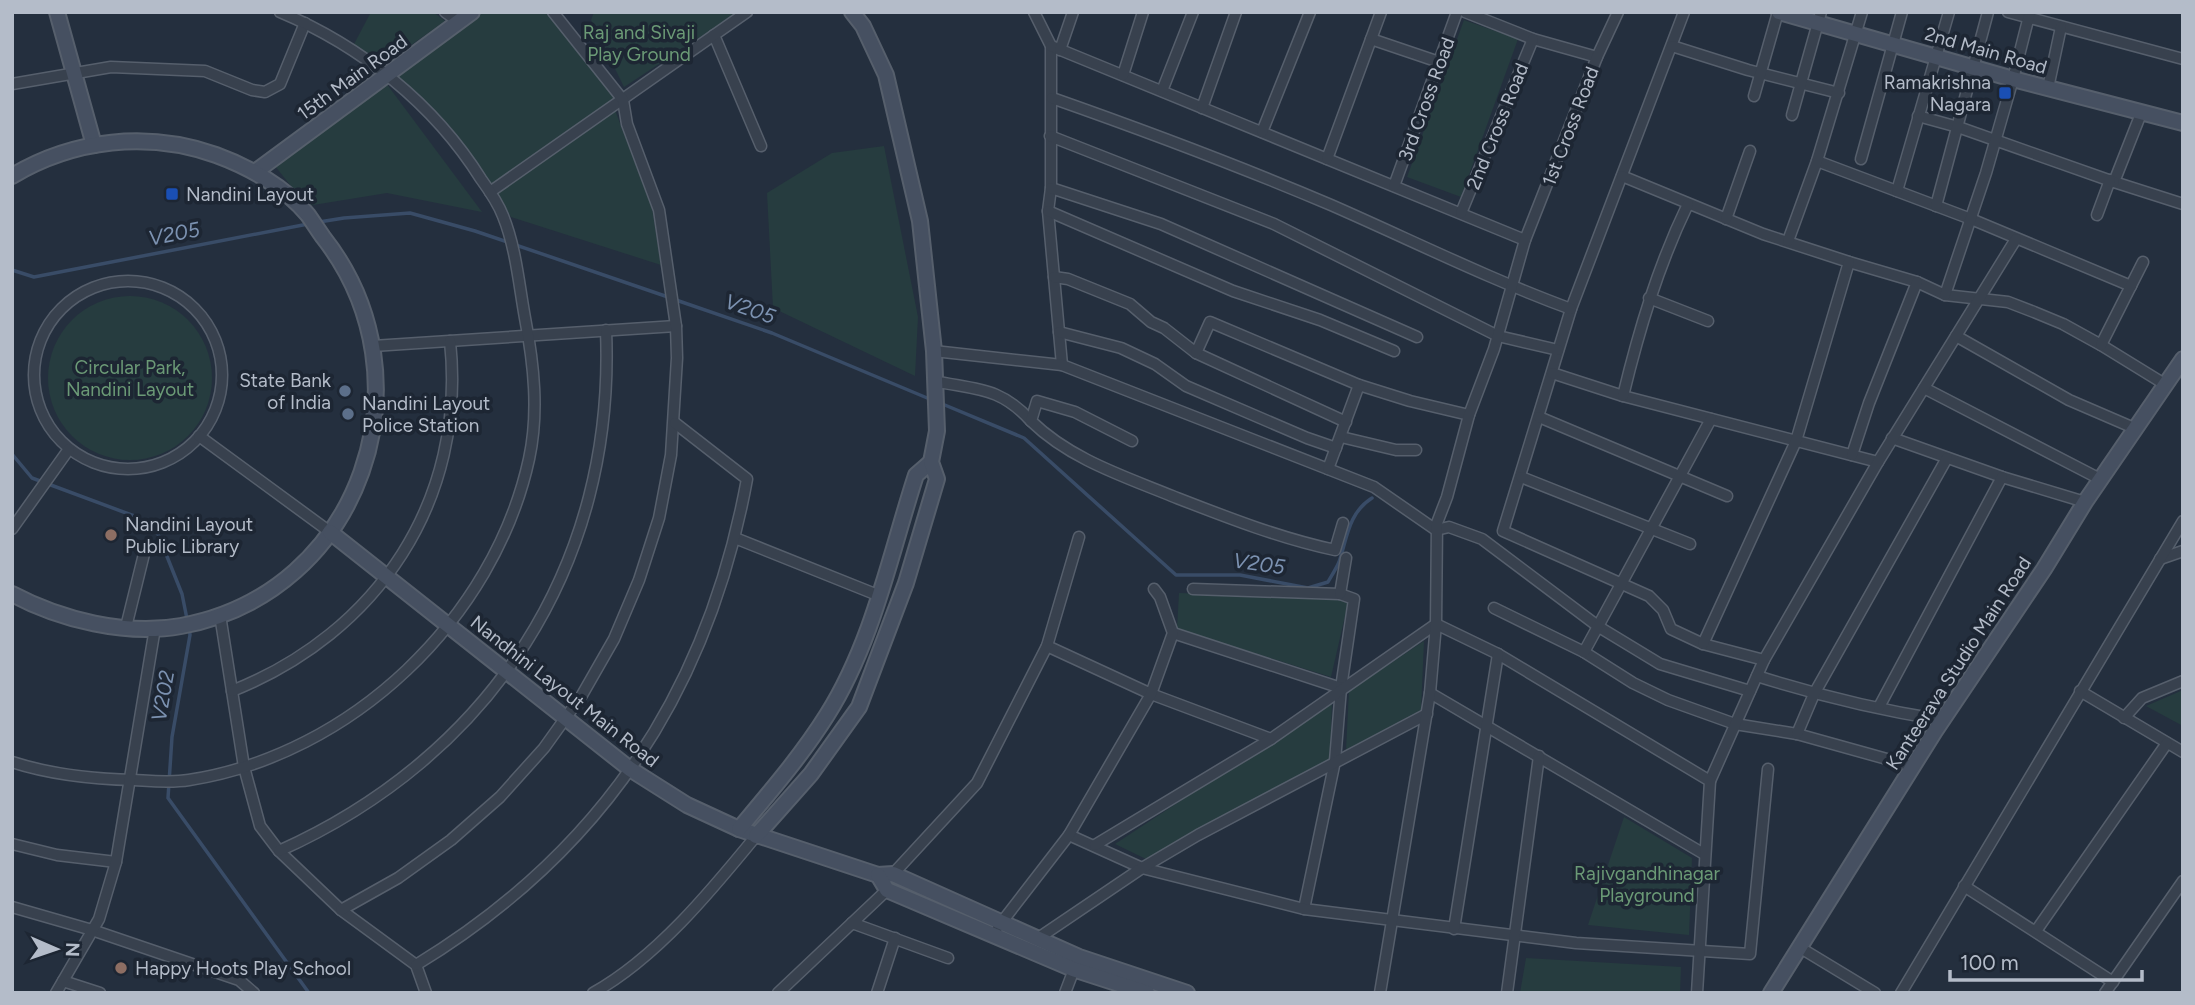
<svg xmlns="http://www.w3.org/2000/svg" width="2195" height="1005" font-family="Figtree,sans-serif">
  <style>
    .green { fill: #263c3f }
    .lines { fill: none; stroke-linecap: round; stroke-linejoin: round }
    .stream { stroke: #394c67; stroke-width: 3.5 }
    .street-casing { stroke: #565f6c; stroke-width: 13 }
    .secondary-casing { stroke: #565f6c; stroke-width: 18 }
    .street { stroke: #38414e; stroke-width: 10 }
    .secondary { stroke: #465061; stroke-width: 14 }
    .transit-dot { fill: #1a4fb4; stroke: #1d2633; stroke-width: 2.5 }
    .service-dot { fill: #5c6f8a; stroke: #1d2633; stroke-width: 2.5 }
    .education-dot { fill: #8d6e63; stroke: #1d2633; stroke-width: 2.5 }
    .labels { text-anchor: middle; stroke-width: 7; stroke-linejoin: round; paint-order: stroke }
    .park-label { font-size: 19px; fill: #6b9a76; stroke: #1d2633 }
    .street-label { font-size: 19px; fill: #b4bcc9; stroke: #1d2633 }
    .poi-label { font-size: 19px; fill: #b4bcc9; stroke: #1d2633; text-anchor: start }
    .water-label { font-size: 21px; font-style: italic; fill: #7c92b1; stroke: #1d2633 }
  </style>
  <rect width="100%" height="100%" fill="#242f3e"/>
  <g class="green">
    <path d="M371,12H433L445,21L386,63L353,46Z"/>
    <path d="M476,12H550L616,99L489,186C465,138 432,101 387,72Z"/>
    <path d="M594,12H738L624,87L591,20Z"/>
    <path d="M1464,20L1518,39L1461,197L1407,177Z"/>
    <path d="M383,79L482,212L387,193L307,206L275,166Z"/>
    <path d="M615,110L652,208L661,265L511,217L497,194Z"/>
    <path d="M884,146L918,317L915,376L773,308L767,193L832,153Z"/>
    <circle cx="130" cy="378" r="82"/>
    <path d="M1179,593L1338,598L1348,603L1331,677L1177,629Z"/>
    <path d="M1424,641L1421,710L1346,750L1349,691Z"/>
    <path d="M2183,690V726L2146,706Z"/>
    <path d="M1332,701L1330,759L1148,860L1115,844Z"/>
    <path d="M1624,817L1692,858L1689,935L1588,925Z"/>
    <path d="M1526,958L1681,967L1680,993H1520Z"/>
  </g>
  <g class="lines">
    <g class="stream">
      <path d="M319,222L344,218L410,213L475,231L668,297"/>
      <path d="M12,270L34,277L308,224"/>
      <path d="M676,300L772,333L932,400"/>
      <path d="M940,403L1024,438L1176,575H1240L1308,588L1328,582C1332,575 1336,569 1339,562C1347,539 1348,513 1372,498"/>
      <path d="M12,454L32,478L137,517L158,534L182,594L187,619"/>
      <path d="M189,626L190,635L172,737L168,798L309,993"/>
    </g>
    <g class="street-casing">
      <g id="street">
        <path d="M445,12L459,22"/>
        <path d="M1034,12L1051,46V188L1048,211L1062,365"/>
        <path d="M1465,12L1533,39L1597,57"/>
        <path d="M1684,12L1571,309L1503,531L1649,596L1663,610L1671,629L1703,644L1764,660"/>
        <path d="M2008,12L2183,59"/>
        <path d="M714,35L761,146"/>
        <path d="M1371,39L1439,62"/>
        <path d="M1051,46L1525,240"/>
        <path d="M1672,46L1748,70L1839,93"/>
        <path d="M1060,50L1073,12"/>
        <path d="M1123,75L1143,12"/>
        <path d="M12,84L111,67L205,71L252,90L265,92L280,84L305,23"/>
        <path d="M2048,88L2061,27"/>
        <path d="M1162,91L1193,12"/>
        <path d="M1754,96L1778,12"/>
        <path d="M1052,98C1146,131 1239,166 1331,205C1411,240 1489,279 1571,309"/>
        <path d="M1202,108L1236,12"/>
        <path d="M2142,111L2114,182L2183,204"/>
        <path d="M1792,115L1821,12"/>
        <path d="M1918,116L1958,127L2114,182"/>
        <path d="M1262,132L1310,12"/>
        <path d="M1050,136L1274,224L1498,336L1558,350"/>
        <path d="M1327,159L1381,12"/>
        <path d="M1861,159L1902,12"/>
        <path d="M1817,161L1971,219L2131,286"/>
        <path d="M1622,176L1763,234L1849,262L1917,282L1945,295L2008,302L2034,312L2063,324L2101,345L2166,385"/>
        <path d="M1394,186L1457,12"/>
        <path d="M1051,188L1161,224L1417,337"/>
        <path d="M1897,191L1949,12"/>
        <path d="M490,192L747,12"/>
        <path d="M1936,206L1988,12"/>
        <path d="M1048,211L1233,291L1320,320L1394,351"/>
        <path d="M1461,213L1533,39"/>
        <path d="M2097,215L2110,180"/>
        <path d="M1726,219L1750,151"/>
        <path d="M1788,241L1817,161L1862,12"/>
        <path d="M1054,277L1068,279L1130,304L1151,322L1164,328L1196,353L1346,422"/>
        <circle cx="128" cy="375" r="94"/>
        <path d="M1945,295L1986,173L2013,79L2030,12"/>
        <path d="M1649,298L1708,321"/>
        <path d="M1059,332L1121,348L1155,364L1186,386L1307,438L1336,448"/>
        <path d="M1956,336L2069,400L2134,428"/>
        <path d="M2101,345L2143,262"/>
        <path d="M373,346L676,326"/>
        <path d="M934,351L1062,365L1374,487L1436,530L1449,527L1482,539L1599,627L1660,664L1750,691"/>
        <path d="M1196,353L1210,322L1359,385L1410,401L1469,415"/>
        <path d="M1552,373L1623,396L1878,462"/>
        <path d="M934,381C978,390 1000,387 1031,421"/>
        <path d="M1924,388L2100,479"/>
        <path d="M1623,396C1639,330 1658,266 1688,204"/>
        <path d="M1539,417L1727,496"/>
        <path d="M199,436L330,532"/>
        <path d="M1341,437L1396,450H1416"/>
        <path d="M1892,438L2002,477L2085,502"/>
        <path d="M1132,441L1075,412L1037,401L1031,421C1070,459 1123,476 1172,496C1226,517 1279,538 1335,550L1343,523"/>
        <path d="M1852,455L1869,403L1917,282"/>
        <path d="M1328,469L1359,385"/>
        <path d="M1521,477L1690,544"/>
        <path d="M12,529L69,449"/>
        <path d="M735,538L880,596"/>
        <path d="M2160,559L2183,551"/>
        <path d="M1193,589L1340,594L1354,599L1341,688L1335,761L1304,909"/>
        <path d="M1340,594L1346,558"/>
        <path d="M1494,608L1584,652L1633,683L1668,700L1735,724L1797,734L1912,766"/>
        <path d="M220,615L244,767L260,826L279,851L341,910L416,965L426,993"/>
        <path d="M126,627L144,554"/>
        <path d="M1173,633L1341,688"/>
        <path d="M1703,644L1796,441L1849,262"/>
        <path d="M1047,646L1151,694L1271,739"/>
        <path d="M1584,652L1711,419"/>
        <path d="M1757,676C1817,695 1879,710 1942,720"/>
        <path d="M232,691C378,633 467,500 450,341"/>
        <path d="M2080,691L2183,752"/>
        <path d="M1430,693L1704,854"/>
        <path d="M1879,707L2002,477"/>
        <path d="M2124,718L2142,698L2183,681"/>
        <path d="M1797,734L1814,694L1947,458"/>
        <path d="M12,762C52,775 92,779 134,780C152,781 171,783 189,780C351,755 494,619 529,459C539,413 534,365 525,318C519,285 516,248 503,216C498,203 489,190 481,179C434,104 361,46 280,12"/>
        <path d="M1710,781L1764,660L1878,462L2016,239"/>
        <path d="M1069,835L1142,868L1304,909L1576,943L1750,954L1768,769"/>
        <path d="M12,844L57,855L116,862"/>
        <path d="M1095,845L1271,739L1436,624L1498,654L1710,781L1697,993"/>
        <path d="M279,851C491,756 616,565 606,330"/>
        <path d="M893,874L977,783L1047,646L1079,537"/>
        <path d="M1964,886L2113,982"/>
        <path d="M12,907L92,930L239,980L254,993"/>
        <path d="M341,910L398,878L451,840L500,797L544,748L582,695L614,639L639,580L659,518L671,455L677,358L676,326L659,210L627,124L623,100L553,12"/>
        <path d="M852,923L948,958"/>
        <path d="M998,927L1069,835L1151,694L1173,633L1160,597L1154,589"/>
        <path d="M1454,929L1498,654"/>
        <path d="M2036,931L2167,743"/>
        <path d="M1037,939L1142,868L1198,835L1427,714"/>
        <path d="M1799,947L1875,993"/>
        <path d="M416,965C602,852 708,692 747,479L675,423"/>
        <path d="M63,981L100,993"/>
        <path d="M56,993L99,919L116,862L155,628"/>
        <path d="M593,993C656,958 711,891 756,836"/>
        <path d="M778,993L887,890"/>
        <path d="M877,993L895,938"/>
        <path d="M1065,993L1076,964"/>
        <path d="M1380,993L1430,693L1436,624L1437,523L1447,497L1469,415L1494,349L1525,240L1597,57L1618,12"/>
        <path d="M1507,993L1539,756"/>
        <path d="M1901,993L2183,521"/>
        <path d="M2105,993L2183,881"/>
      </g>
    </g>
    <g class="secondary-casing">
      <g id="secondary">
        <path d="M57,12L94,145"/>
        <path d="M1779,12L2013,79L2183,123"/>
        <path d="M255,172L472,12"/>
        <path d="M12,176C74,139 148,131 216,155C249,167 285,187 308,215C313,222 318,230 323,237C434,378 362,593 181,626C126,636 61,620 12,594"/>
        <path d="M330,532L630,769L687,805L739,829L878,875L893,874L1079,957L1187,993"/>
        <path d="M739,829C770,792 802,755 827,715C873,642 890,555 916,475L931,462"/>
        <path d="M756,836L811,774L859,707L906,583L937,479L931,462L937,431L934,351L920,221L886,75L863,26L852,12"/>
        <path d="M878,875L887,890L1073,969L1147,993"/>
        <path d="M1771,993L1935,731L2044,569L2085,502L2183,359"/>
      </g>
    </g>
    <use href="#street" class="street"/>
    <use href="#secondary" class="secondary"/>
  </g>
  <g class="transit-dot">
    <rect x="1998" y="86" width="14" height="14" rx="3.5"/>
    <rect x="165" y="187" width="14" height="14" rx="3.5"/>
  </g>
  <g class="service-dot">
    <circle cx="345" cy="391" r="7"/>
    <circle cx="348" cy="414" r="7"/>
  </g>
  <g class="education-dot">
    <circle cx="111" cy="535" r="7"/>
    <circle cx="121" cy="968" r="7"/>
  </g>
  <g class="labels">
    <g class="park-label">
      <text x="639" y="39">Raj and Sivaji<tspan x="639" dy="22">Play Ground</tspan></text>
      <text x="130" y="374">Circular Park,<tspan x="130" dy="22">Nandini Layout</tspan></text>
      <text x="1647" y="880">Rajivgandhinagar<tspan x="1647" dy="22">Playground</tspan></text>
    </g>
    <g class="street-label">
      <text transform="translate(1986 50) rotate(16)" y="7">2nd Main Road</text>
      <text transform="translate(352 77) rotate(-36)" y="7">15th Main Road</text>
      <text transform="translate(1426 99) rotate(-70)" y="7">3rd Cross Road</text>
      <text transform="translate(1497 126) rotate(-68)" y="7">2nd Cross Road</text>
      <text transform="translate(1570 126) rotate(-69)" y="7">1st Cross Road</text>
      <text transform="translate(1958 663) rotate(-57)" y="7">Kanteerava Studio Main Road</text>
      <text transform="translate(565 691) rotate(38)" y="7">Nandhini Layout Main Road</text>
    </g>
    <g class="poi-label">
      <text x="1991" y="89" text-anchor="end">Ramakrishna<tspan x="1991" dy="22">Nagara</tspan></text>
      <text x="186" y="201">Nandini Layout</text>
      <text x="331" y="387" text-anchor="end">State Bank<tspan x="331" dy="22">of India</tspan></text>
      <text x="362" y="410">Nandini Layout<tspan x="362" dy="22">Police Station</tspan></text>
      <text x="125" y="531">Nandini Layout<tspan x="125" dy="22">Public Library</tspan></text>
      <text x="135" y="975">Happy Hoots Play School</text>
    </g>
    <g class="water-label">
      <text transform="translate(174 234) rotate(-11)" y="7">V205</text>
      <text transform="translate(750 309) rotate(19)" y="7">V205</text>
      <text transform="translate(1259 564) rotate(8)" y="7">V205</text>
      <text transform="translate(163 696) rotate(-80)" y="7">V202</text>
    </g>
  </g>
  <rect width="2195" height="1005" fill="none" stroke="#b4bcc9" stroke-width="28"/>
  <g transform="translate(56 949) rotate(92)" stroke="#1d2633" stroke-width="5" paint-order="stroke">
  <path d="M0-5L12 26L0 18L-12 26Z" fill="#b4bcc9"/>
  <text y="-10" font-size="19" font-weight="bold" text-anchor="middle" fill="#b4bcc9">N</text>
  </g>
  <path d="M1950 970v10h192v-10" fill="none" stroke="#b4bcc9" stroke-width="3.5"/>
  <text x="1960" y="970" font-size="21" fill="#b4bcc9" stroke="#1d2633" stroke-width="5" paint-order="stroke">100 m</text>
</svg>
